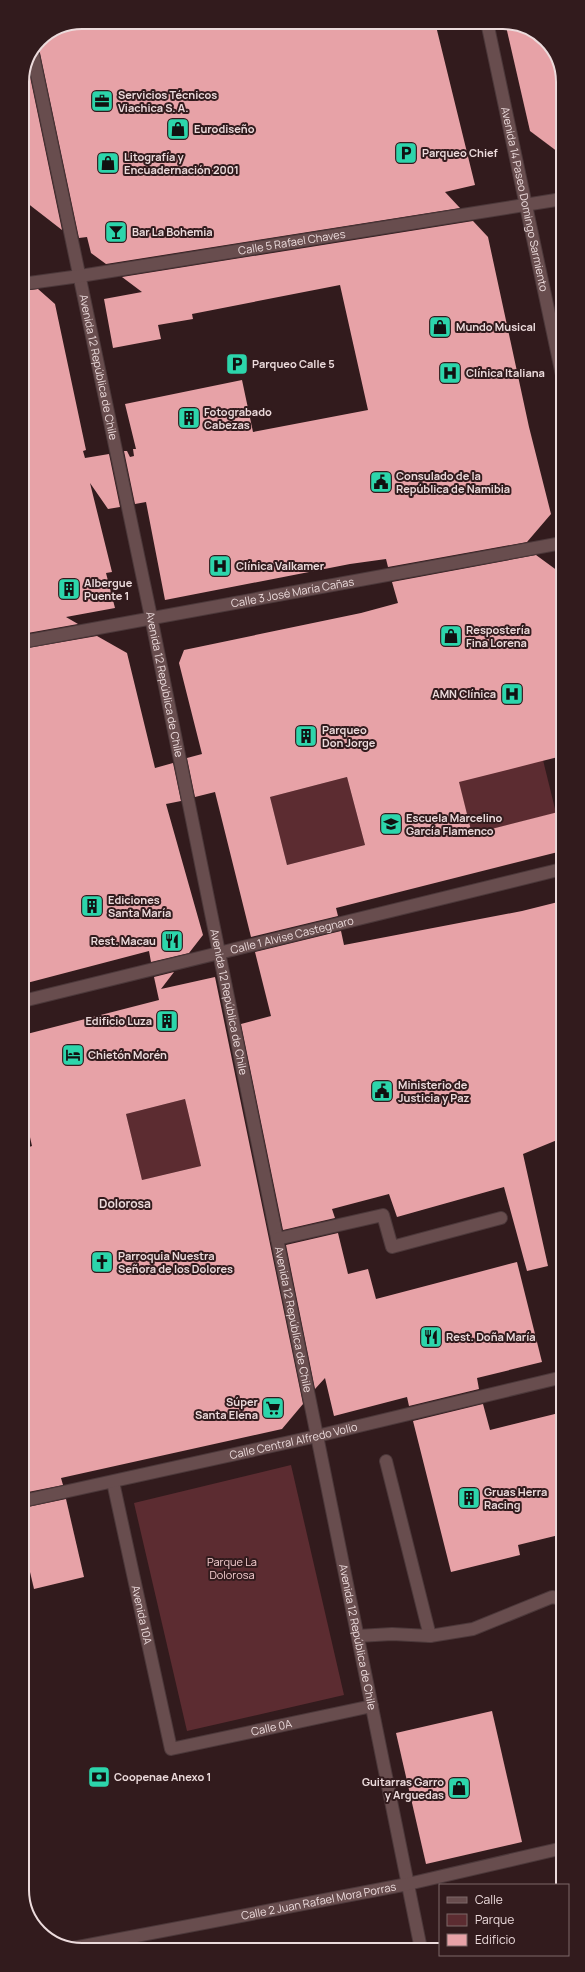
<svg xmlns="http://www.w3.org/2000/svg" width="585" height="1972" font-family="Manrope,sans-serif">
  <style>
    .green { fill: #5c2c31 }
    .building { fill: #e7a2a7; fill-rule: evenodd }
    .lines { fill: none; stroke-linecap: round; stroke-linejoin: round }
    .minor-casing { stroke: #4c383a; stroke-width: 14 }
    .minor { stroke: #684d4e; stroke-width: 12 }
    .labels { text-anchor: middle; stroke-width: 4; stroke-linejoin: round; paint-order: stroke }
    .poi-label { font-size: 11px; font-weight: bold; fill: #ecdbdc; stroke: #321b1d; text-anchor: start }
    .street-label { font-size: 11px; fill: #ecdbdc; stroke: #321b1d }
    .park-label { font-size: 11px; fill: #f6cfd1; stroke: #321b1d }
    .neighbourhood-label { font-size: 12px; font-weight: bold; fill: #ecdbdc; stroke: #321b1d }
    .rim { fill: none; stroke: #ecdbdc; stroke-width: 2 }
  </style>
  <rect width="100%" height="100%" fill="#321b1d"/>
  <g class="green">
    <path d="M448,741L543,760L556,813L472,834Z"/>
    <path d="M347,777L365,845L287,865L270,797Z"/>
    <path d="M185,1099L201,1166L142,1180L126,1114Z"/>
    <path d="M291,1465L344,1695L187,1731L134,1503Z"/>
  </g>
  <g class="building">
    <path d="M82,22H435L475,185L445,192L460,208L106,264L91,253L87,237L79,238L40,53L36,48H43L41,39Z"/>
    <path d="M505,22H511L543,37L562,70V155L530,131Z"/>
    <path d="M28,67L62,230L22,199V81Z"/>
    <path d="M473,221L488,237L529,427L551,514L527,542L388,567L386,559L350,564L165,600L146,502L135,504L124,451H127L130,457L134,456L133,449H136L125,404L242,380L253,432L368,410L340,285L192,314L193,319L158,325L161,339L113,348L104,299L142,292L122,277Z"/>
    <path d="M38,289L55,304L86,450L83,451L85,458L109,454L120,507L108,509L90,483L112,572L106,573L115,608L66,617L78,624L22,634V291Z"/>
    <path d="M536,555L562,574V756L459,782L472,834L562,811V851L336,908L338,916L251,937L215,792L195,797L187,758L202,754L179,663L184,650L361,613L398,603L392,582ZM347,777L365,845L287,865L270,797Z"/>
    <path d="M97,636L127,653L155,768L173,763L181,801L166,804L203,935L189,953L151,962L149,951L23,984L22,649Z"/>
    <path d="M562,901V1138L523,1154L548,1266L527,1271L504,1187L397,1217L389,1194L332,1209L335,1218L283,1230L241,1024L271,1016L255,952L341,931L344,945L522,911Z"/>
    <path d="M174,972L161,989L215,977L303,1404L282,1429L61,1478L63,1485L23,1493V1149L32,1146L23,1106V1035L159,1000L154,977ZM185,1099L201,1166L142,1180L126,1114Z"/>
    <path d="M338,1233L348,1274L368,1269L376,1299L517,1262L542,1362L477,1378L479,1389L409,1406L407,1397L334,1416L325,1378L315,1389L286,1245Z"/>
    <path d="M483,1404L490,1430L563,1412V1534L518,1545L520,1555L451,1572L413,1421Z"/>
    <path d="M66,1499L84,1577L34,1589L23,1542V1508Z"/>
    <path d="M492,1711L522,1842L426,1864L396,1733Z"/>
  </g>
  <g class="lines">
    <g class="minor-casing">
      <g id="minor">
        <path id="s1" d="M487,22L562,375"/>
        <path id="s2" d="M33,55L151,617L421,1949"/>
        <path id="s3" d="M22,284L80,276L562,199"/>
        <path id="s4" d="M22,642L562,543"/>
        <path id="s5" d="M23,1001L562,869"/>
        <path d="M277,1239L383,1215L392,1247L501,1218"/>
        <path d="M386,1461L430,1636"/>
        <path id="s6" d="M113,1482L171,1749L372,1706"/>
        <path id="s7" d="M23,1501L317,1436L563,1377"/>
        <path d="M358,1636L392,1634L430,1636L473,1629L552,1597L563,1599"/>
        <path id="s8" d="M73,1948L408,1884L563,1848"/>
      </g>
    </g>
    <use href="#minor" class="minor"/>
  </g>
  <defs>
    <g id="office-square" transform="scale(1.15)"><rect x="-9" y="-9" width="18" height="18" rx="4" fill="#2cd5ab" stroke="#321b1d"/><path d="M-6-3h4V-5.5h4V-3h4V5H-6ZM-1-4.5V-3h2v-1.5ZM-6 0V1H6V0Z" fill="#111"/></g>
    <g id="shop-square" transform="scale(1.15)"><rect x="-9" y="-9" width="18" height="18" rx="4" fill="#2cd5ab" stroke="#321b1d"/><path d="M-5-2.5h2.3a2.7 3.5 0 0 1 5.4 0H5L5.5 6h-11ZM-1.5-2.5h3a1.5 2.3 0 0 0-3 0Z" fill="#111"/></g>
    <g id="parking-square" transform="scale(1.15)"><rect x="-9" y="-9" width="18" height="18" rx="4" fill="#2cd5ab" stroke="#321b1d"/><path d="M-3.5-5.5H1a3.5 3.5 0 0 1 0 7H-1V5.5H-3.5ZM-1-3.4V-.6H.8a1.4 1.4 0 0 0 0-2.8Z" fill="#111"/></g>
    <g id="bar-square" transform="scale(1.15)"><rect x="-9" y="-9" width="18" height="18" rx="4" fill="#2cd5ab" stroke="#321b1d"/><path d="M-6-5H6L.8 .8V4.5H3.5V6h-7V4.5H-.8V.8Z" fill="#111"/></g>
    <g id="hospital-square" transform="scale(1.15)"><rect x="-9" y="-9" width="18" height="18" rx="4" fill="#2cd5ab" stroke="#321b1d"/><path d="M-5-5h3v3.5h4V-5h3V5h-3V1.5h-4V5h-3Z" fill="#111"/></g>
    <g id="building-square" transform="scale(1.15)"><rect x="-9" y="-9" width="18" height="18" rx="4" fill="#2cd5ab" stroke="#321b1d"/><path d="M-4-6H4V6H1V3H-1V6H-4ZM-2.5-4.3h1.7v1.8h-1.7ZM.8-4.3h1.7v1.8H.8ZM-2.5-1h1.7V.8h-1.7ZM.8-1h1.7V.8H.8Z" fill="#111"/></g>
    <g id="civic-square" transform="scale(1.15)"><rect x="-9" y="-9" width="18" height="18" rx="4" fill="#2cd5ab" stroke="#321b1d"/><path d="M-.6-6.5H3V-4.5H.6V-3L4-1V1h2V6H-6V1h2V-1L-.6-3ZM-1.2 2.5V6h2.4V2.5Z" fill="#111"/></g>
    <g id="school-square" transform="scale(1.15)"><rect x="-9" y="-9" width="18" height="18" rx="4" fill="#2cd5ab" stroke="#321b1d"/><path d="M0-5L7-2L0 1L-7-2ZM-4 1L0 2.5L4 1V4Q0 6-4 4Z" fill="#111"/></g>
    <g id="restaurant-square" transform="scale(1.15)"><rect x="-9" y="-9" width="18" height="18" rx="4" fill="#2cd5ab" stroke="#321b1d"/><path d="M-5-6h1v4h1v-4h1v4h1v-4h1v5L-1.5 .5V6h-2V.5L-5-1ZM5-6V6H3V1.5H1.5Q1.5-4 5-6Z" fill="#111"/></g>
    <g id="hotel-square" transform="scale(1.15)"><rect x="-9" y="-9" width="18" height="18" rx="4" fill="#2cd5ab" stroke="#321b1d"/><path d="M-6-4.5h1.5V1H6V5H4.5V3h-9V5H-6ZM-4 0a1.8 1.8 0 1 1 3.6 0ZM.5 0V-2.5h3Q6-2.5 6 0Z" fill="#111"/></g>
    <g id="church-square" transform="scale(1.15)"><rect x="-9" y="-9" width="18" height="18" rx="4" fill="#2cd5ab" stroke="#321b1d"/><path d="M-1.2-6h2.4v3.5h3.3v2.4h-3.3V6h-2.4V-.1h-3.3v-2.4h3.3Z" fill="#111"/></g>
    <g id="supermarket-square" transform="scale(1.15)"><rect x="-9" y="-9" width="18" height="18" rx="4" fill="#2cd5ab" stroke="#321b1d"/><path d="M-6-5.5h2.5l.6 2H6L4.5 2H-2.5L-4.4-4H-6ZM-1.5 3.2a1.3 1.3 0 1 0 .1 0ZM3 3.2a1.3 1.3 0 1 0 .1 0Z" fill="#111"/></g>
    <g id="bank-square" transform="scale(1.15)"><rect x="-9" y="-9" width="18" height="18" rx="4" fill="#2cd5ab" stroke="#321b1d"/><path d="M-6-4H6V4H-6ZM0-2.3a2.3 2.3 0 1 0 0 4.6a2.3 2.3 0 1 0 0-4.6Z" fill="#111"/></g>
  </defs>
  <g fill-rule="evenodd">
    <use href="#office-square" x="102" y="101"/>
    <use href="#shop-square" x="178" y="129"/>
    <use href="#parking-square" x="406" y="153"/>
    <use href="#shop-square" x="108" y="163"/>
    <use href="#bar-square" x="116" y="232"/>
    <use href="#shop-square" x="440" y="327"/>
    <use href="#parking-square" x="237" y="364"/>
    <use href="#hospital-square" x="450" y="373"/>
    <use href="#building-square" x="189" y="418"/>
    <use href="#civic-square" x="381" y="482"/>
    <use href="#hospital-square" x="220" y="566"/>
    <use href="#building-square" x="69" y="589"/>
    <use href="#shop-square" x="451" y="636"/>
    <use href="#hospital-square" x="512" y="694"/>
    <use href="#building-square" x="306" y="736"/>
    <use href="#school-square" x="391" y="824"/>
    <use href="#building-square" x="92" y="906"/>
    <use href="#restaurant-square" x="172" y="941"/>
    <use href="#building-square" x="167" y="1021"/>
    <use href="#hotel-square" x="73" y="1055"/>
    <use href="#civic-square" x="382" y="1091"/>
    <use href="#church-square" x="102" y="1262"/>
    <use href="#restaurant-square" x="431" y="1337"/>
    <use href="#supermarket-square" x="273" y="1408"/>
    <use href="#building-square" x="469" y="1498"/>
    <use href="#bank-square" x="99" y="1777"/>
    <use href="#shop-square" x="459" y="1788"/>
  </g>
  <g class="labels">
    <g class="poi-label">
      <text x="118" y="99">Servicios Técnicos<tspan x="118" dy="13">Viachica S. A.</tspan></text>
      <text x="194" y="133">Eurodiseño</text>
      <text x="422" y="157">Parqueo Chief</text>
      <text x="124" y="161">Litografía y<tspan x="124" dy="13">Encuadernación 2001</tspan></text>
      <text x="132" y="236">Bar La Bohemia</text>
      <text x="456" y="331">Mundo Musical</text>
      <text x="252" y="368">Parqueo Calle 5</text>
      <text x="466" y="377">Clínica Italiana</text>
      <text x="204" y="416">Fotograbado<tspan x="204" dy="13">Cabezas</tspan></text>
      <text x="396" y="480">Consulado de la<tspan x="396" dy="13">República de Namibia</tspan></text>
      <text x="236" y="570">Clínica Valkamer</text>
      <text x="84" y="587">Albergue<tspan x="84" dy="13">Puente 1</tspan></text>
      <text x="466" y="634">Respostería<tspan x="466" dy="13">Fina Lorena</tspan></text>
      <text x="496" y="698" text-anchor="end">AMN Clínica</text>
      <text x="322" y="734">Parqueo<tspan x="322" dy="13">Don Jorge</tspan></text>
      <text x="406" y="822">Escuela Marcelino<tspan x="406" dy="13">García Flamenco</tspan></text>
      <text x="108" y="904">Ediciones<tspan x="108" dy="13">Santa María</tspan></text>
      <text x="156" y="945" text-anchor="end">Rest. Macau</text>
      <text x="152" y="1025" text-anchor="end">Edificio Luza</text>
      <text x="88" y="1059">Chietón Morén</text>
      <text x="398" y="1089">Ministerio de<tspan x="398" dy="13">Justicia y Paz</tspan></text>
      <text x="118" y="1260">Parroquia Nuestra<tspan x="118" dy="13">Señora de los Dolores</tspan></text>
      <text x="446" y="1341">Rest. Doña María</text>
      <text x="258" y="1406" text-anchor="end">Súper<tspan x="258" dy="13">Santa Elena</tspan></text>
      <text x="484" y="1496">Gruas Herra<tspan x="484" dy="13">Racing</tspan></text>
      <text x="114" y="1781">Coopenae Anexo 1</text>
      <text x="444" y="1786" text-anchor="end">Guitarras Garro<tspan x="444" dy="13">y Arguedas</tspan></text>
    </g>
    <g class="street-label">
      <text dy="4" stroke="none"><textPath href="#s1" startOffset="181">Avenida 14 Paseo Domingo Sarmiento</textPath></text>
      <text dy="4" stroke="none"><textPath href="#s3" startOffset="273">Calle 5 Rafael Chaves</textPath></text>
      <text dy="4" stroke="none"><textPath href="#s2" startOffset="319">Avenida 12 República de Chile</textPath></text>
      <text dy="4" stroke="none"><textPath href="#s4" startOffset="275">Calle 3 José María Cañas</textPath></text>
      <text dy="4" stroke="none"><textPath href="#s2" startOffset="643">Avenida 12 República de Chile</textPath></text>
      <text dy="4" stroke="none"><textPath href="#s5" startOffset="277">Calle 1 Alvise Castegnaro</textPath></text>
      <text dy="4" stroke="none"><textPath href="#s2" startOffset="967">Avenida 12 República de Chile</textPath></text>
      <text dy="4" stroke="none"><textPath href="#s2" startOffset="1291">Avenida 12 República de Chile</textPath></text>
      <text dy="4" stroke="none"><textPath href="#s7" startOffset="277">Calle Central Alfredo Volio</textPath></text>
      <text dy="4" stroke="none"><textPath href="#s6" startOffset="136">Avenida 10A</textPath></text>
      <text dy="4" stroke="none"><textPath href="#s2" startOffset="1615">Avenida 12 República de Chile</textPath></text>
      <text dy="4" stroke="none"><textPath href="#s6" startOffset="376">Calle 0A</textPath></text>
      <text dy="4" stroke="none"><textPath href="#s8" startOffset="250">Calle 2 Juan Rafael Mora Porras</textPath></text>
    </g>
    <g class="park-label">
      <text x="232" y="1566">Parque La<tspan x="232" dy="13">Dolorosa</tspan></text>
    </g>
    <g class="neighbourhood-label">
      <text x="125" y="1208">Dolorosa</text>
    </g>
  </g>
  <path d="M0 0H585V1972H0ZM82 29H503A53 53 0 0 1 556 82V1890A53 53 0 0 1 503 1943H82A53 53 0 0 1 29 1890V82A53 53 0 0 1 82 29Z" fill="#321b1d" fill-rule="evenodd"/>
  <path class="rim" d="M82 29H503A53 53 0 0 1 556 82V1890A53 53 0 0 1 503 1943H82A53 53 0 0 1 29 1890V82A53 53 0 0 1 82 29Z"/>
  <rect x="439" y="1884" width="130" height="72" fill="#321b1d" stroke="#7c6869"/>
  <rect x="447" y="1897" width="20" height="6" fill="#684d4e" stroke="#7c6869"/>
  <text x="475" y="1904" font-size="12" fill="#ecdbdc">Calle</text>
  <rect x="447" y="1914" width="20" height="12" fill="#5c2c31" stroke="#7c6869"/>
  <text x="475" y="1924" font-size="12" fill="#ecdbdc">Parque</text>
  <rect x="447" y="1934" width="20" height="12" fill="#e7a2a7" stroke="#7c6869"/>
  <text x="475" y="1944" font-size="12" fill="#ecdbdc">Edificio</text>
</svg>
